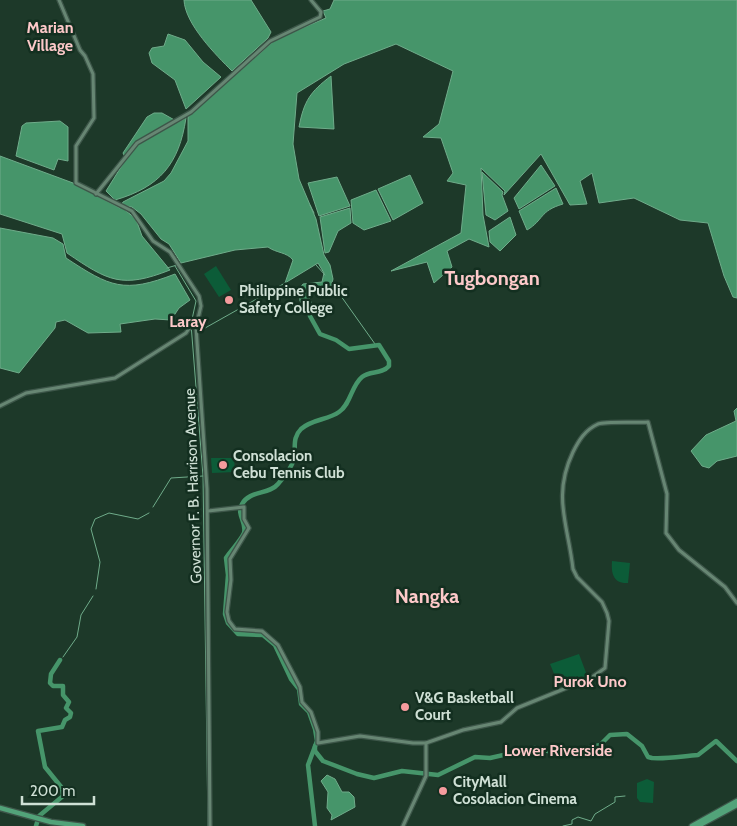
<svg xmlns="http://www.w3.org/2000/svg" width="737" height="826" font-family="Cabin,sans-serif">
  <style>
    .green { fill: #0c5c38 }
    .water { fill: #46956a; stroke: #6fac8a }
    .lines { fill: none; stroke-linecap: round; stroke-linejoin: round }
    .stream { stroke: #6fac8a; stroke-width: 1 }
    .river { stroke: #46956a; stroke-width: 4.5 }
    .secondary-casing { stroke: #3d5649; stroke-width: 5.5 }
    .primary-casing { stroke: #3d5649; stroke-width: 7 }
    .secondary { stroke: #678673; stroke-width: 3 }
    .primary { stroke: #52a379; stroke-width: 4.5 }
    .poi-dot { fill: #f59b9d; stroke: #132f20; stroke-width: 2 }
    .labels { text-anchor: middle; stroke-width: 5; stroke-linejoin: round; paint-order: stroke }
    .poi-label { font-size: 15px; font-weight: bold; fill: #cfe0d5; stroke: #132f20; text-anchor: start }
    .street-label { font-size: 15px; fill: #cfe0d5; stroke: #132f20 }
    .neighbourhood-label { font-size: 16px; font-weight: bold; fill: #fdc9c9; stroke: #132f20 }
    .district-label { font-size: 20px; font-weight: bold; fill: #fdc9c9; stroke: #132f20 }
  </style>
  <rect width="100%" height="100%" fill="#1d3929"/>
  <g class="green">
    <path d="M216,266L231,290L219,297L204,274Z"/>
    <path d="M211,458H234L235,472L212,473Z"/>
    <path d="M612,561L630,563L628,583C613,584 611,573 612,561Z"/>
    <path d="M579,654L588,678L566,686L555,676L550,664Z"/>
    <path d="M647,779L654,782L653,803L640,802L637,798V783Z"/>
  </g>
  <g class="water">
    <path d="M184,0H251L271,32L268,38L232,71C216,55 185,24 184,0Z"/>
    <path d="M334,0H737V298L733,297L724,276L708,223L680,220L634,198L599,203L592,173L580,181L587,204L570,205L541,154L504,195L505,191L481,168L483,215L489,247L469,239L447,251L452,267L434,283L427,262L391,271L461,233L466,185L447,181L453,173L441,138L423,137L439,124L453,71L396,44L344,64L297,93L293,144L299,179L316,219L324,255L330,265L333,279L331,287L323,291L310,289L307,294L311,302L310,316L300,301L299,289L303,284L322,282L324,273L318,263L285,283L293,260C287,252 276,253 268,247L235,250L181,263L169,244L161,239L141,214L132,207L126,206L125,210L136,219L142,236L170,270C122,289 108,281 67,253L62,234L0,214V156L73,183L120,208L123,202L164,181L171,173L188,141V117L276,39L326,18L323,11L330,9Z"/>
    <path d="M168,34L185,40L203,62L221,77L186,109L175,80L152,63L149,53L152,48L164,46Z"/>
    <path d="M331,76L334,129L299,127C304,101 310,92 331,76Z"/>
    <path d="M154,113H162L178,122L186,118C179,164 160,187 115,200L106,191L126,159L123,153L147,117Z"/>
    <path d="M60,121L68,127V161L58,159L54,170L16,156L22,126L26,123Z"/>
    <path d="M541,165L555,186L519,209L514,198Z"/>
    <path d="M482,172L503,192L502,195L508,211L495,220L486,215Z"/>
    <path d="M410,175L423,203L393,220L378,189Z"/>
    <path d="M337,177L350,206L319,216L308,183Z"/>
    <path d="M556,188L563,204C539,211 544,220 527,230L519,211Z"/>
    <path d="M376,190L391,221L364,230L353,223L351,200Z"/>
    <path d="M350,208L351,223L338,231L329,252L325,253L320,217Z"/>
    <path d="M510,217L516,235L500,251L490,242L489,231Z"/>
    <path d="M0,228L53,238L63,244L66,258C110,287 124,294 175,274L190,300L179,308L171,320L155,319L120,324L121,332L88,333L65,320L56,322L55,328L19,373L0,368Z"/>
    <path d="M737,408V456L717,461L709,468L702,466L691,451L706,435L736,421L734,411Z"/>
    <path d="M327,775L335,779L342,792H349L354,797L355,807L331,820L332,815L327,808L328,792L321,781Z"/>
  </g>
  <g class="lines">
    <g class="stream">
      <path d="M310,205L314,213"/>
      <path d="M316,265L325,275"/>
      <path d="M175,266L196,301L191,324L203,476L208,826"/>
      <path d="M167,268L177,265"/>
      <path d="M331,282L375,344"/>
      <path d="M198,332L285,283"/>
      <path d="M153,507L171,478L203,476"/>
      <path d="M96,589L100,562L91,529L95,519L109,513L138,519L149,513"/>
      <path d="M63,657L77,637L81,615L93,596"/>
      <path d="M563,826L572,824V820L578,817L591,821L595,814L615,802V797L625,796"/>
    </g>
    <g class="river">
      <path d="M310,316L320,334L336,340L349,349L379,345L389,361V366C381,375 370,370 362,377C351,386 351,404 339,412C328,420 312,419 301,429C292,438 296,447 294,458C293,466 284,477 278,484C269,495 250,490 242,504C236,515 247,522 244,533C240,542 231,550 226,558L228,575L225,614L228,623L238,634L263,635L275,645L291,679L299,689L301,704L309,712L315,729L317,741L308,765L315,826"/>
      <path d="M315,746V751L323,761L357,774L374,778L402,771L438,775L475,757L490,758L535,748L565,755L600,745L610,735L627,734L642,746L648,757L652,758C668,759 683,756 698,755L716,741L737,761"/>
      <path d="M36,826L39,816L63,796L62,788L45,767L38,731L62,727L65,720L70,717L71,713L66,708L69,702L63,695V686H53L50,683L51,674L60,660"/>
    </g>
    <g class="secondary-casing">
      <g id="secondary">
        <path d="M59,0L80,50L85,56L93,74L94,118L76,146V183L132,211L153,241L170,252L199,296L201,306L196,327L207,489L210,826"/>
        <path d="M96,194L137,143L191,112L270,41L320,17L321,12L311,0"/>
        <path d="M0,406L26,393L115,378L186,333L190,327H196"/>
        <path d="M208,511L244,507V519L249,528L230,559L231,580L227,612L229,621L235,629L262,631L278,645L300,687L302,702L311,712L318,732V743L360,736L413,743H426L463,730L501,722L517,708L591,678L605,668L609,621L607,613L602,602L577,577L573,569C568,524 552,496 573,452C579,440 585,430 598,424C606,421 638,423 648,422L667,494L666,533L679,550L725,587L737,603"/>
        <path d="M403,826L426,776V743"/>
      </g>
    </g>
    <g class="primary-casing">
      <g id="primary">
        <path d="M0,808L51,822L83,826"/>
        <path d="M692,826L737,801"/>
        <path d="M698,826L737,805"/>
      </g>
    </g>
    <use href="#secondary" class="secondary"/>
    <use href="#primary" class="primary"/>
  </g>
  <g class="poi-dot">
    <circle cx="229" cy="300" r="5"/>
    <circle cx="223" cy="465" r="5"/>
    <circle cx="405" cy="707" r="5"/>
    <circle cx="443" cy="791" r="5"/>
  </g>
  <g class="labels">
    <g class="poi-label">
      <text x="239" y="296">Philippine Public<tspan x="239" dy="17">Safety College</tspan></text>
      <text x="233" y="461">Consolacion<tspan x="233" dy="17">Cebu Tennis Club</tspan></text>
      <text x="415" y="703">V&amp;G Basketball<tspan x="415" dy="17">Court</tspan></text>
      <text x="453" y="787">CityMall<tspan x="453" dy="17">Cosolacion Cinema</tspan></text>
    </g>
    <g class="street-label">
      <text transform="translate(193 486) rotate(-92)" y="5">Governor F. B. Harrison Avenue</text>
    </g>
    <g class="neighbourhood-label">
      <text x="50" y="33">Marian<tspan x="50" dy="18">Village</tspan></text>
      <text x="188" y="327">Laray</text>
      <text x="590" y="687">Purok Uno</text>
      <text x="558" y="756">Lower Riverside</text>
    </g>
    <g class="district-label">
      <text x="492" y="285">Tugbongan</text>
      <text x="427" y="603">Nangka</text>
    </g>
  </g>
  <path d="M22 796v8h72v-8" fill="none" stroke="#cfe0d5" stroke-width="2.5"/>
  <text x="30" y="796" font-size="15" fill="#cfe0d5" stroke="#132f20" stroke-width="4" paint-order="stroke">200 m</text>
</svg>
